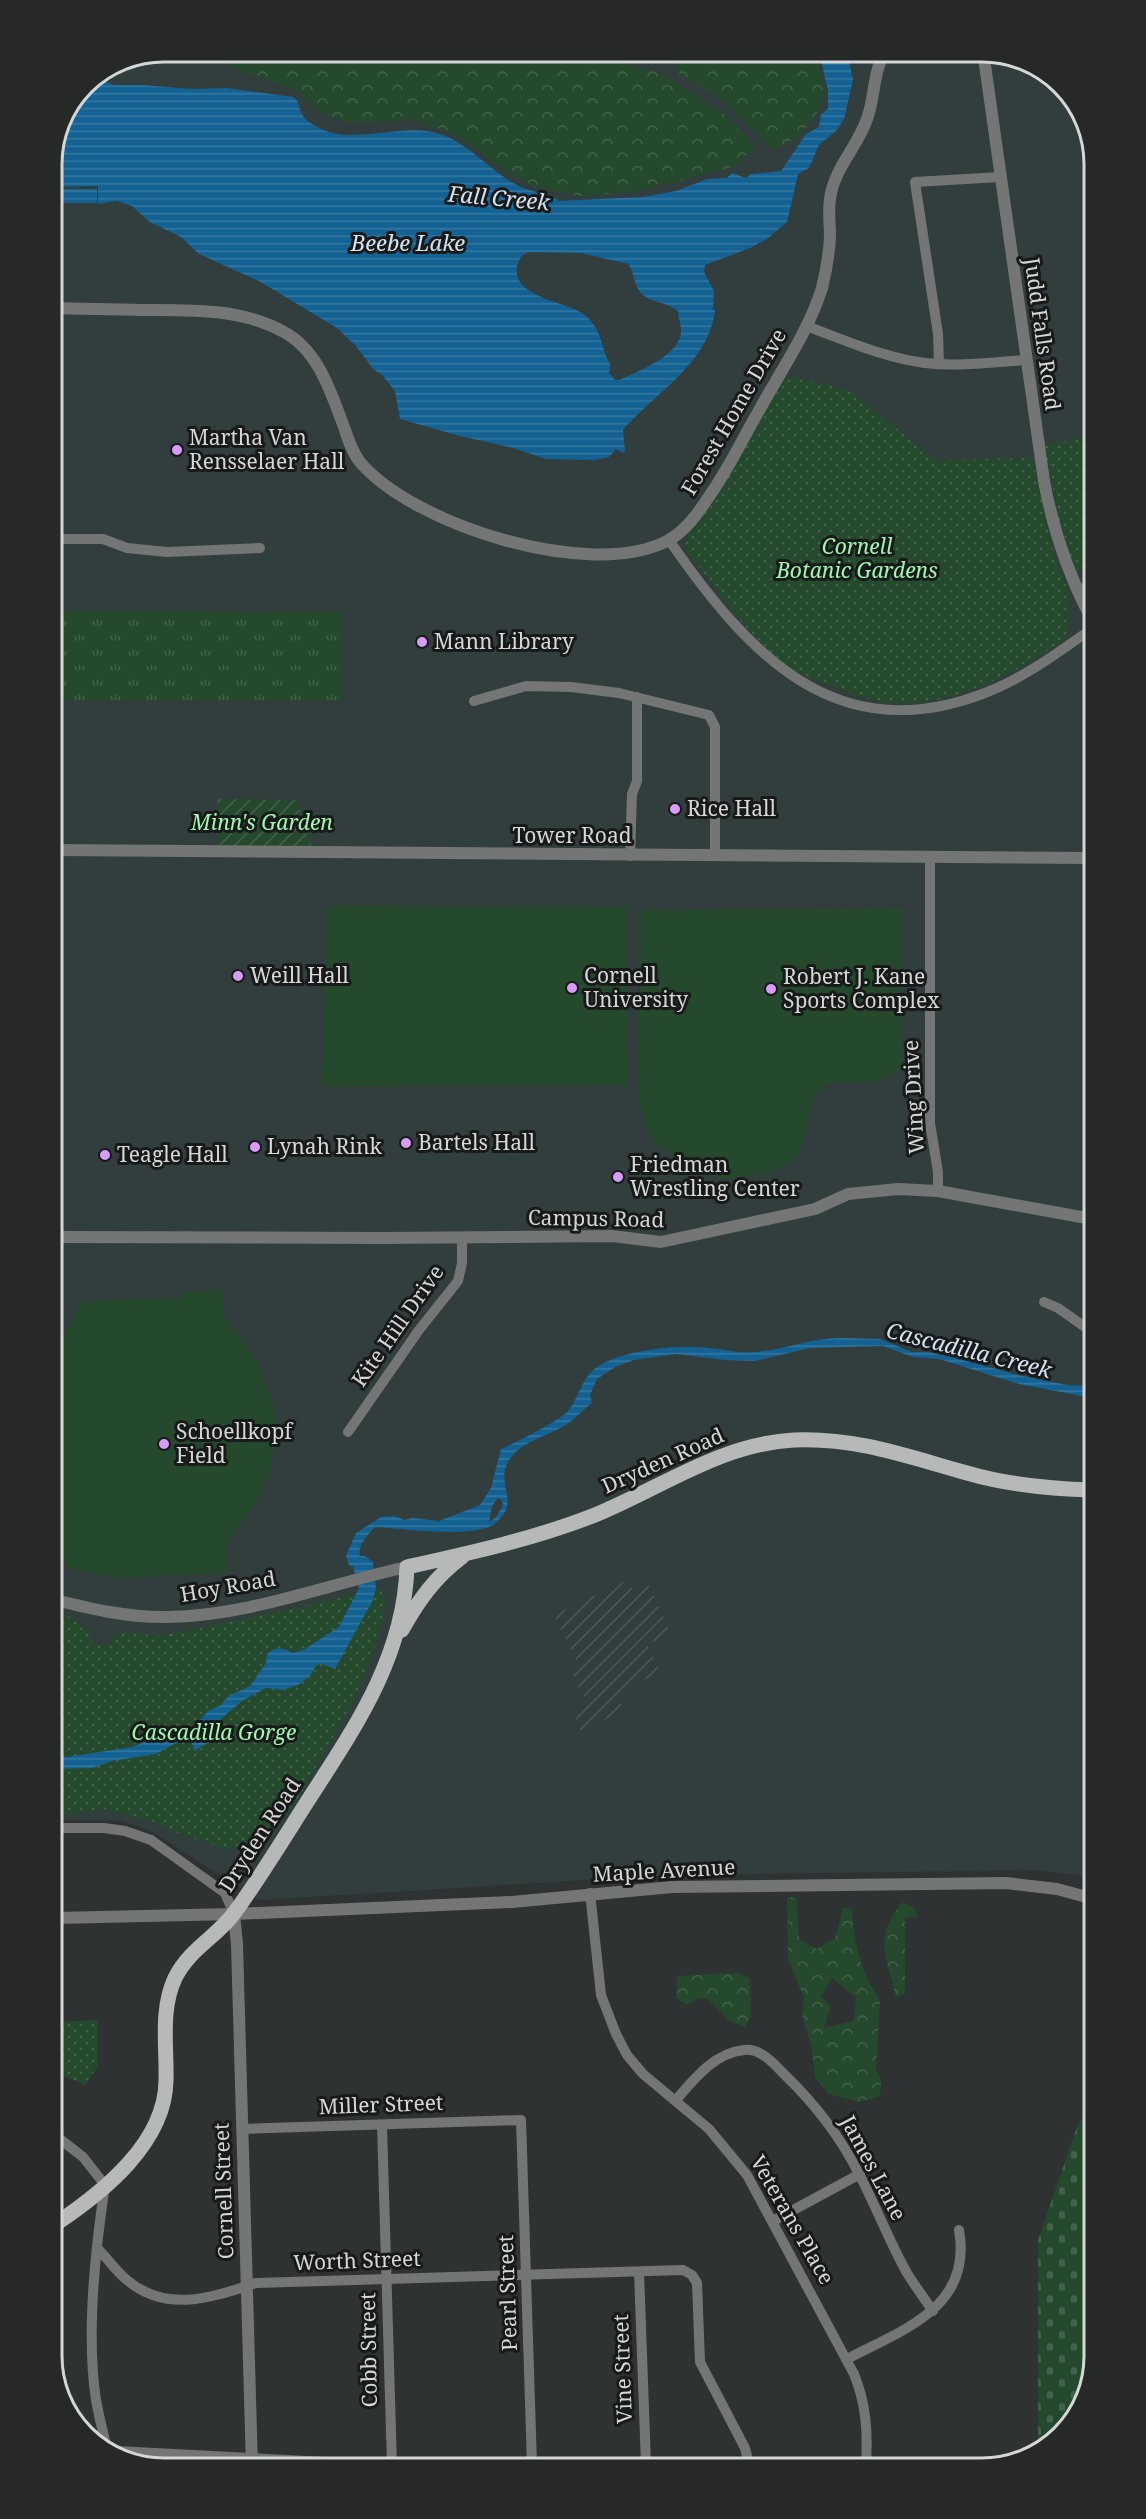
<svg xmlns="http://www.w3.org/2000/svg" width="1146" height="2519" font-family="'Noto Serif',serif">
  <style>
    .built { fill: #323d3d }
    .industrial { fill: url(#industrial-furrows) }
    .grass { fill: url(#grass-tufts) }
    .forest { fill: url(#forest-crowns); fill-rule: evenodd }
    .cemetery { fill: url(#cemetery-stones) }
    .park { fill: url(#park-dots) }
    .garden { fill: url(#garden-furrows) }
    .pitch { fill: #24492c }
    .water { fill: url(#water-rules); fill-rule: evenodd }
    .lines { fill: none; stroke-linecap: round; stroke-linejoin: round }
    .minor { stroke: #747675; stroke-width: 10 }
    .tertiary { stroke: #747675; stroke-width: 12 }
    .primary { stroke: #b6b9b8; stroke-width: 15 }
    .poi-dot { fill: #d79bf9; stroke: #181a1a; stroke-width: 2 }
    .labels { text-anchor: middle; stroke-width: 6; stroke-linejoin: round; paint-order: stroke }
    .street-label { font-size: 21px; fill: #d5d7d7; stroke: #181a1a }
    .poi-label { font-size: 21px; fill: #d5d7d7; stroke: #181a1a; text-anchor: start }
    .park-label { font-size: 21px; font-style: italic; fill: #9df9ae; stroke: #181a1a }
    .water-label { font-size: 22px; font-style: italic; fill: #d1e2f0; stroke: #181a1a }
    .rim { fill: none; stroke: #d5d7d7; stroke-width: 3 }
  </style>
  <defs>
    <pattern id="industrial-furrows" width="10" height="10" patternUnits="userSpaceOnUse" patternTransform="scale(1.5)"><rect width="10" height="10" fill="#323d3d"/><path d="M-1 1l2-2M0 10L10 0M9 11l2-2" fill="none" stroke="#4f5858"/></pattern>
    <pattern id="grass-tufts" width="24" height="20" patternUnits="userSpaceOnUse" patternTransform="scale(1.5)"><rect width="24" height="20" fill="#24492c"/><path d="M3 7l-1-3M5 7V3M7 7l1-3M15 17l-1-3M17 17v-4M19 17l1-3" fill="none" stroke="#43624a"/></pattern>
    <pattern id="forest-crowns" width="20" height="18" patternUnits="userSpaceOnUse" patternTransform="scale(1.5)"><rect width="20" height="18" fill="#24492c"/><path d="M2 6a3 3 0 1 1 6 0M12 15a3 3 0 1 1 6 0" fill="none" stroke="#43624a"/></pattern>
    <pattern id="cemetery-stones" width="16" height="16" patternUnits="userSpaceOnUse" patternTransform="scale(1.5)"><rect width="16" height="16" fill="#24492c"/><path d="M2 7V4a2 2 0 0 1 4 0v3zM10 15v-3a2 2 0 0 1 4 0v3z" fill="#43624a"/></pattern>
    <pattern id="park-dots" width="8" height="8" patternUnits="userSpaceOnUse" patternTransform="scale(1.5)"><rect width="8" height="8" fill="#24492c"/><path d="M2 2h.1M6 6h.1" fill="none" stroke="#43624a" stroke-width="1.8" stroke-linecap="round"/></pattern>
    <pattern id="garden-furrows" width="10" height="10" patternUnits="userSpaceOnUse" patternTransform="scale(1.5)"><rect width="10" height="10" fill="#24492c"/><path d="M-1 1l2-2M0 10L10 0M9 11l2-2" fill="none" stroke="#43624a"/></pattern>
    <pattern id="water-rules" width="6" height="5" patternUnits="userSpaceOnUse" patternTransform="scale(1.5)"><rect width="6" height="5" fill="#136293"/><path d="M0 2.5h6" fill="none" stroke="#3478a1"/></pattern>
  </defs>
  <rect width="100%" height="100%" fill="#2f3232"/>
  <path class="built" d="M164,51H990L1051,75L1089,127L1094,1882L1078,1875L1033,1870L740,1874L586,1880L259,1900L149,1830L122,1821L56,1820L51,157L84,84L121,59Z"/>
  <path class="industrial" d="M627,1580L632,1589L647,1582L671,1633L647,1645L660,1672L636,1684L637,1687L618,1696L624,1711L581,1731L572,1712L587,1704L569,1666L577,1662L554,1615Z"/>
  <path class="grass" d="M55,611L341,612V700H55Z"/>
  <g class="forest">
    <path d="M202,51H571L660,73L724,114L755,147L736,166L639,191L582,196L534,187L497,165L461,137L415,120L350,123L320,112L296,90L237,69Z"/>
    <path d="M677,51H814L817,55L825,90L815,118L798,137L774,150L716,95L681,75L674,67Z"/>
    <path d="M787,1897H796L799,1939L817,1949L835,1938L843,1908L852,1909C854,1942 861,1974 880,2000L876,2069L881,2081L880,2096L860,2102L828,2094L815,2077L812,2049L802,2015L804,1998L788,1959ZM832,1978L856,1997L854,2021L824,2028L831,2006L821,1996Z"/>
    <path d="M903,1902L914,1908L918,1917L905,1918V1994L896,1998C888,1956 871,1939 903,1902Z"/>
    <path d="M739,1973L750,1978L751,2017L745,2027L730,2021L708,1999L699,1998L687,2005L676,1998L677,1976Z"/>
  </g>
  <path class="cemetery" d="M1094,2097L1095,2356L1072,2424L1038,2448V2240L1077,2127Z"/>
  <g class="park">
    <path d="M787,375L851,391L935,460L1032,458L1056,562L1069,594L1068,628L1064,640C1013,675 956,706 892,703C873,702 853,694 835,687C818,681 796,674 782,662C744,631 717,590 687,551L685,542L689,530L710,507Z"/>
    <path d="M1090,437V567L1075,571L1059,519L1044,445Z"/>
    <path d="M378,1588L383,1594L386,1605L372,1656L353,1702L295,1804L263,1848L246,1841L229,1850L180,1834L152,1821L105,1809L56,1816L55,1612C73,1617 87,1624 93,1643L100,1646L109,1644L119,1631L157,1636L175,1633L321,1603Z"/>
    <path d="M98,2020V2066L85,2085L56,2073V2022Z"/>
  </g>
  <path class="garden" d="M217,799L296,800L309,829L311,848L217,846Z"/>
  <g class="pitch">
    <path d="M327,906L627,907L628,1085L322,1086Z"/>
    <path d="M902,909L901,1068L880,1082L827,1083L812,1099L804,1140L797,1157L776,1171L728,1179L716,1178L687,1165L657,1144L645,1128L638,1089L641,910Z"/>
    <path d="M222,1290L224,1316L256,1360L274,1407L276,1430L270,1472L255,1504L227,1541L228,1573L112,1578L69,1568L55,1551L54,1356L82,1301L183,1298L184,1292Z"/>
  </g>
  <g class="water">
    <path d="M819,51H847L853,80L844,119L836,131L819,145L809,168L798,174L787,222L767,239L750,248L705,265L704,272L714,291L713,310H715C709,363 655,393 623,430L625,451L623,453L616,449L609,457L594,460L546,459L513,448L460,436L400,419L395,391L382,375L373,369L356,346L337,328L259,281L199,254L181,237L150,222L132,206L117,201L98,204V186L51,187V157L84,84L101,73L107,82L114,85H142L192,89L227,88L293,97C301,102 298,109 303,116C308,123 319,128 326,131C356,142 395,127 427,131C464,136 485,168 517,185C526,190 554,196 559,201L643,197L676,191L707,179L727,178L732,173L746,178L751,174L781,171L806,134L819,127L821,114L828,109V91ZM530,252L581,253L628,264C635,272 633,286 642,294C652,303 667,302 678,311C678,319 682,326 681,334C678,356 637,372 619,380H615L609,373C609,370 611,368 610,365C610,362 607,359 606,356C601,340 598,324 582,313C561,300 498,295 522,255Z"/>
    <rect x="51" y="189" width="46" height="14"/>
    <path d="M840,1338L880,1339L912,1352H928L956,1358L1018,1375L1067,1385L1091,1386L1092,1398L1019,1384L939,1359L913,1357L883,1346L810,1348L755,1361L725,1360L676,1354L634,1360L615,1367L597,1379L590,1395L592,1403C582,1410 575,1420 564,1426C547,1436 521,1442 510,1459C497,1477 511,1494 507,1507C505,1515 496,1524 489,1527C461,1537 405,1529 375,1527C368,1535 357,1545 360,1556H365L373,1562L376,1588L373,1600L335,1669L322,1664L316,1665L310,1676L298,1685L283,1690L266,1688L242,1701L216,1723L211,1741L194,1751L192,1743L188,1740L176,1743L156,1754L112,1761L93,1768L55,1769V1756L67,1757L132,1747L147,1741H161L191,1730L208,1711L220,1706L229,1696L250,1686L266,1663L267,1654C277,1646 283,1648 293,1653L305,1649L339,1627L359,1588L353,1567L349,1565L346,1556L356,1533L381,1517L394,1516L404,1520L412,1518L439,1521L480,1505L491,1488L501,1449C513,1444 561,1420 568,1411C581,1395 582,1374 602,1364C631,1349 677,1345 709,1348C725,1349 739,1354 755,1352C784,1350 810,1338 840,1338ZM498,1498L502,1500L503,1506L495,1518L489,1522L492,1506Z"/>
  </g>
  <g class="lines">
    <g class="minor">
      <path d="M806,326C845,340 884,358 925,363C958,367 994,362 1027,360"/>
      <path d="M939,364L938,334L915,182L1000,177"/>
      <path d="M52,539H103L127,548L167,552L260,548"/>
      <path d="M669,540C748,654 836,751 985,693C1021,679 1052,657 1083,635"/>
      <path d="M1078,591L1090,585"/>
      <path d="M474,701L526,686L571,687L619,693L709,715L715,727V856"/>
      <path d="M630,856L632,794L637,781V697"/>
      <path d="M930,858V1123L938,1172V1191"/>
      <path d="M1044,1302L1058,1308L1092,1332"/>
      <path d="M348,1432L419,1330L458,1281L462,1263V1237"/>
      <path d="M56,1828H104L125,1831L151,1840L225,1893L234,1914"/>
      <path d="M590,1893L601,1995L616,2034L627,2055L643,2074L709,2129L747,2175L854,2374C866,2404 868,2431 866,2463"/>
      <path d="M676,2100C694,2079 714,2053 744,2050C761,2048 774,2064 785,2075C816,2105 840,2136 859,2174C876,2206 889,2241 907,2273C915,2286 924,2298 933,2311"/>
      <path d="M382,2125L392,2466"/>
      <path d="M242,2129L521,2120L532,2465"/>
      <path d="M56,2136L83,2157L105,2185C95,2251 86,2335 96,2400C99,2416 103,2433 107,2449"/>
      <path d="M773,2221L860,2174"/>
      <path d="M98,2249C108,2259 116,2271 127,2280C167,2314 213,2297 256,2283L683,2270L692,2275L697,2283L700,2362L745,2448L749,2464"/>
      <path d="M639,2272L646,2464"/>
      <path d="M847,2359C902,2330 973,2308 959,2230"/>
    </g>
    <g class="tertiary">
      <path d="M983,51L1044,481C1053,529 1067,572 1090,616"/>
      <path d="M52,308C81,309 111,309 141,310C189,310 241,308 284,332C319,351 331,393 344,427C348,439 352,452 360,462C413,525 590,581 667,541C685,532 699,512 710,495C729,468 744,436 761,407C782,369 809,330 822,288C826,272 829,254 830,237C830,225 828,212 830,199C834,168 857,148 867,119C875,97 873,72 885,51"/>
      <path d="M53,850L1091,858"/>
      <path d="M54,1237L382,1238L612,1236L661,1242L815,1209L848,1194L898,1189L938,1191L1092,1219"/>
      <path d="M55,1600C92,1609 130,1618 168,1617C249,1616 328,1584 407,1567"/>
      <path d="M234,1914L237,1944L252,2467"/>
      <path d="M56,1918L234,1914L512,1902L672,1887L1006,1883L1057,1889L1094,1899"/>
      <path d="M116,2452L383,2466"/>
    </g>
    <g class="primary">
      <path d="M402,1630C418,1601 435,1577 462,1557"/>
      <path d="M57,2223C103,2192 165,2143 166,2081C167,2047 160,2010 175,1978C190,1948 217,1937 235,1912C261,1876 284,1838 307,1802C354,1729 404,1658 407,1567C470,1553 534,1539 595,1515C661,1488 720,1444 794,1440C855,1437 909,1457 967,1473C1008,1485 1050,1489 1093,1490"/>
    </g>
  </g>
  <g class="poi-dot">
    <circle cx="177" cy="450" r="6"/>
    <circle cx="422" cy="642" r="6"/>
    <circle cx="675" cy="809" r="6"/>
    <circle cx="238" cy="976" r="6"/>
    <circle cx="572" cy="988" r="6"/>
    <circle cx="771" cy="989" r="6"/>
    <circle cx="406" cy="1143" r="6"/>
    <circle cx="255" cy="1147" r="6"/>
    <circle cx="105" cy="1155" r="6"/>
    <circle cx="618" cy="1177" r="6"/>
    <circle cx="164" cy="1444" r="6"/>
  </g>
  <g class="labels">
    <g class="street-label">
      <text transform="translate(1042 334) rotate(82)" y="7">Judd Falls Road</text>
      <text transform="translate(734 412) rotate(-60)" y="7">Forest Home Drive</text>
      <text x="572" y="843">Tower Road</text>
      <text transform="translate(914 1097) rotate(-93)" y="7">Wing Drive</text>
      <text transform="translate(596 1219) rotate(1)" y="7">Campus Road</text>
      <text transform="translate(398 1326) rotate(-55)" y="7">Kite Hill Drive</text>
      <text transform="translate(663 1461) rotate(-24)" y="7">Dryden Road</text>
      <text transform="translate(228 1587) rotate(-10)" y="7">Hoy Road</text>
      <text transform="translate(260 1835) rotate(-57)" y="7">Dryden Road</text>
      <text transform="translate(664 1871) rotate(-3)" y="7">Maple Avenue</text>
      <text transform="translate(381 2105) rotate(-2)" y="7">Miller Street</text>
      <text transform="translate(873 2168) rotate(62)" y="7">James Lane</text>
      <text transform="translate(224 2191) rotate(-92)" y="7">Cornell Street</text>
      <text transform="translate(792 2220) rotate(60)" y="7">Veterans Place</text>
      <text transform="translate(357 2261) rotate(-2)" y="7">Worth Street</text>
      <text transform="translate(508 2293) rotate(-92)" y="7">Pearl Street</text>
      <text transform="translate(369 2350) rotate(-91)" y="7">Cobb Street</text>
      <text transform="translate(623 2369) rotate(-92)" y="7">Vine Street</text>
    </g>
    <g class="poi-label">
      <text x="189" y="445">Martha Van<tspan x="189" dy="24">Rensselaer Hall</tspan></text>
      <text x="434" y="649">Mann Library</text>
      <text x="687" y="816">Rice Hall</text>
      <text x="250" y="983">Weill Hall</text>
      <text x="584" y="983">Cornell<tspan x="584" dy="24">University</tspan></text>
      <text x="783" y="984">Robert J. Kane<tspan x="783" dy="24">Sports Complex</tspan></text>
      <text x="418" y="1150">Bartels Hall</text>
      <text x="267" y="1154">Lynah Rink</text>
      <text x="117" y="1162">Teagle Hall</text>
      <text x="630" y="1172">Friedman<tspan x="630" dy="24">Wrestling Center</tspan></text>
      <text x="176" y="1439">Schoellkopf<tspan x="176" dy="24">Field</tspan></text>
    </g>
    <g class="park-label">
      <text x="857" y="554">Cornell<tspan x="857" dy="24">Botanic Gardens</tspan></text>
      <text x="262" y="830">Minn's Garden</text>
      <text x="214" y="1740">Cascadilla Gorge</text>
    </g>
    <g class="water-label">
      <text transform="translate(499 198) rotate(5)" y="8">Fall Creek</text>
      <text x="408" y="251">Beebe Lake</text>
      <text transform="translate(969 1350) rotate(14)" y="8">Cascadilla Creek</text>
    </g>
  </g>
  <path d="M0 0H1146V2519H0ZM164 62H982A102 102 0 0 1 1084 164V2356A102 102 0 0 1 982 2458H164A102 102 0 0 1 62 2356V164A102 102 0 0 1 164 62Z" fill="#272929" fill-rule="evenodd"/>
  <path class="rim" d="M164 62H982A102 102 0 0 1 1084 164V2356A102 102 0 0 1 982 2458H164A102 102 0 0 1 62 2356V164A102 102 0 0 1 164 62Z"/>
</svg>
